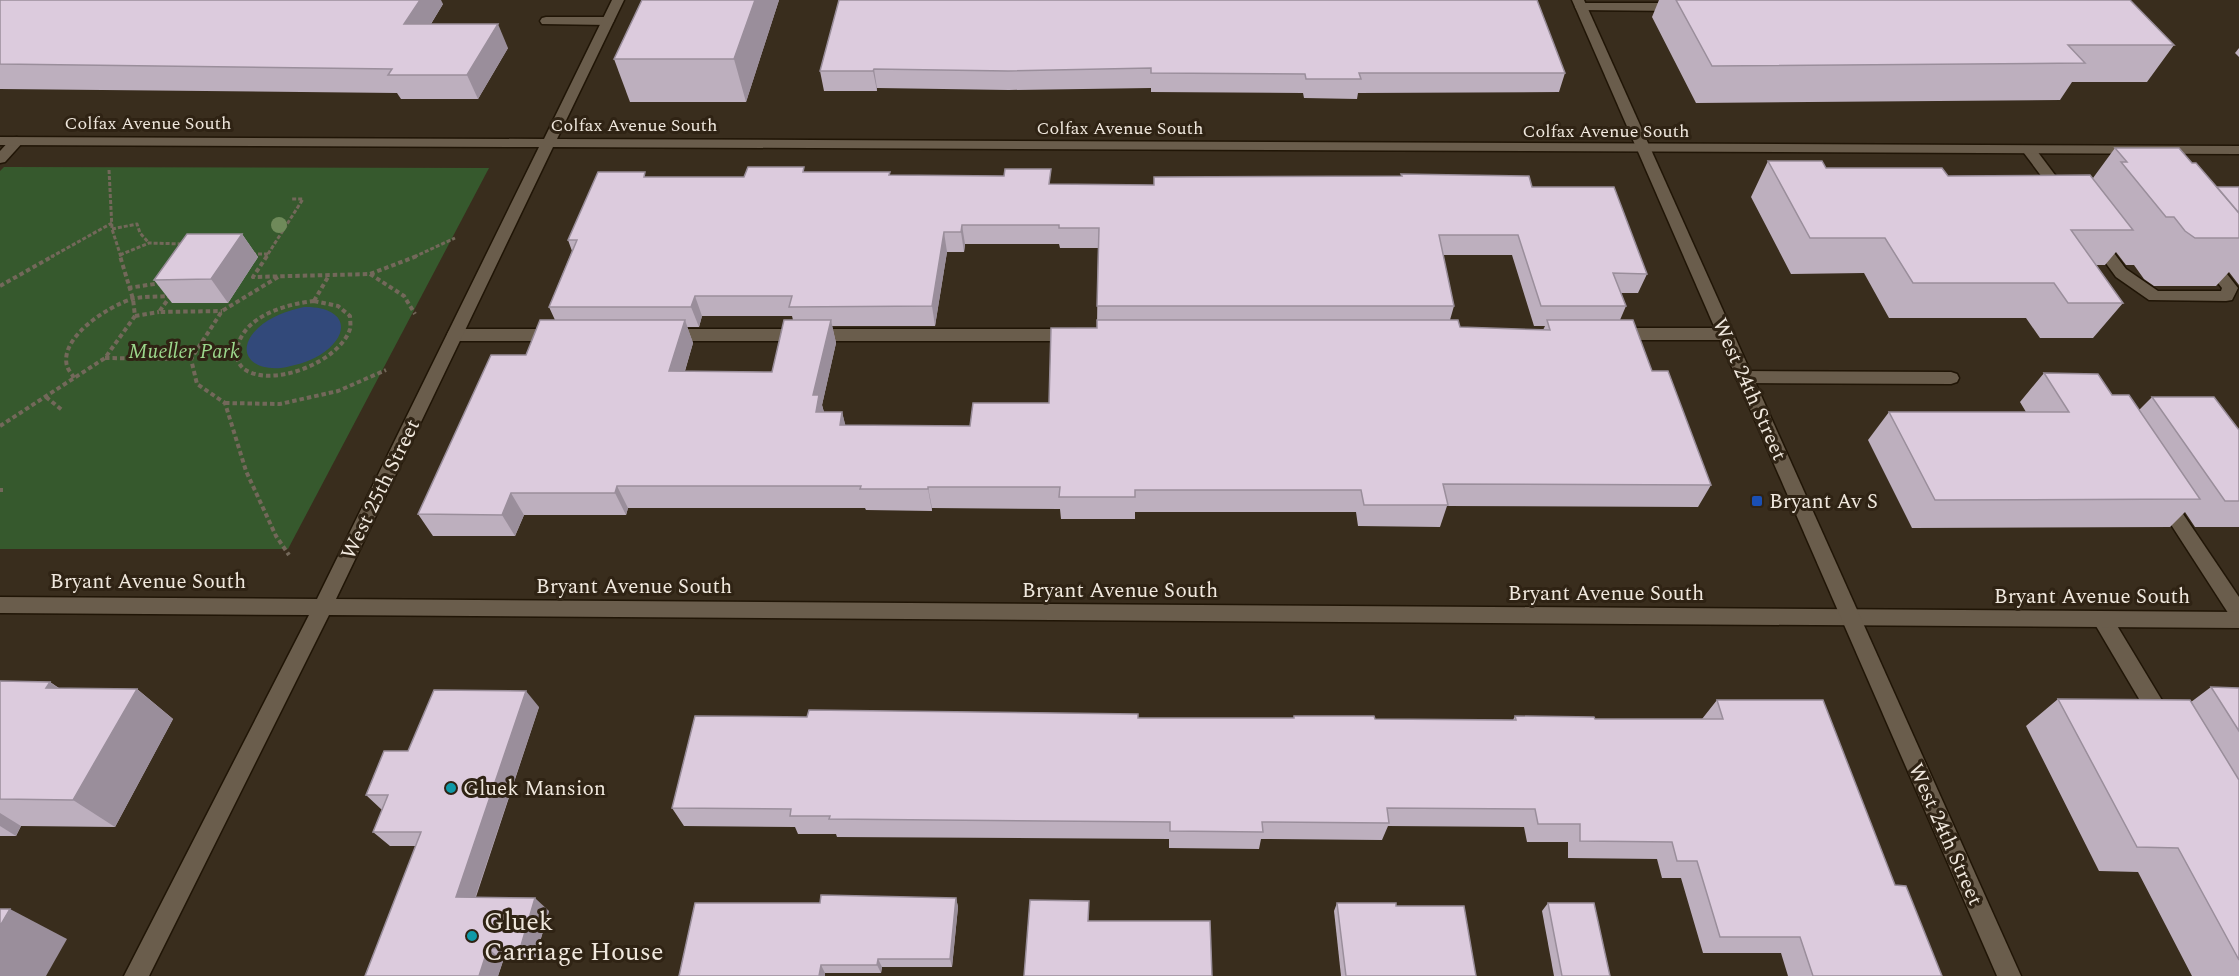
<svg xmlns="http://www.w3.org/2000/svg" width="2239" height="976" font-family="Spectral,serif">
  <style>
    .green { fill: #36592d }
    .water { fill: #32497a }
    .lines { fill: none; stroke-linecap: round; stroke-linejoin: round }
    .service-casing { stroke: #201506; stroke-width: 3 }
    .minor-casing { stroke: #201506; stroke-width: 3 }
    .tertiary-casing { stroke: #201506; stroke-width: 3 }
    .path-far1 { stroke: #73685a; stroke-width: 3; stroke-dasharray: 4 2; stroke-linecap: butt }
    .path { stroke: #73685a; stroke-width: 4; stroke-dasharray: 4.5 3; stroke-linecap: butt }
    .service { fill: #6a5d4c; fill-rule: evenodd }
    .minor { fill: #6a5d4c; fill-rule: evenodd }
    .tertiary { fill: #6a5d4c; fill-rule: evenodd }
    .tree { fill: #6f8a5a }
    .wall { fill: #bdafbe; fill-rule: evenodd }
    .shaded-wall { fill: #9a8e9b }
    .building { fill: #dccbdd; stroke: #9a8e9b; stroke-width: 1.5 }
    .transit-dot { fill: #1a4fb4; stroke: #2f2314; stroke-width: 2 }
    .culture-dot { fill: #0f9aa8; stroke: #2f2314; stroke-width: 2 }
    .labels { text-anchor: middle; stroke-width: 6; stroke-linejoin: round; paint-order: stroke }
    .far-street-label { font-size: 18px; fill: #f0e8de; stroke: #2f2314 }
    .park-label { font-size: 21px; font-style: italic; fill: #9bd68b; stroke: #2f2314 }
    .street-label { font-size: 21px; fill: #f0e8de; stroke: #2f2314 }
    .poi-label { font-size: 21px; fill: #f0e8de; stroke: #2f2314; text-anchor: start }
    .near-poi-label { font-size: 26px; fill: #f0e8de; stroke: #2f2314; text-anchor: start }
  </style>
  <rect width="100%" height="100%" fill="#392d1d"/>
  <path class="green" d="M4,167L489,168L288,549H0V171Z"/>
  <path class="water" d="M304,307C344,306 355,332 320,355C308,362 294,366 281,368C251,371 234,351 258,328C271,316 287,311 304,307Z"/>
  <g class="lines">
    <g class="service-casing">
      <g id="service">
        <path d="M1581,3H1678L1684,7L1678,11L1577,10L1575,7L1577,4Z"/>
        <path d="M546,17H608L614,21L608,25L542,24L540,21L542,18Z"/>
        <path d="M17,137L24,141L5,162L0,163V151L12,138Z"/>
        <path d="M2029,146L2034,147L2067,191L2069,194L2067,197H2057L2024,153L2022,150Z"/>
        <path d="M2097,235L2102,237L2126,269L2158,291H2221L2222,288L2200,260L2208,255L2213,256L2238,288L2232,300L2226,301L2149,300L2116,277L2089,240Z"/>
        <path d="M1616,328H1725L1731,330L1733,334L1731,338L1725,340H1616L1610,338L1608,334L1610,330Z"/>
        <path d="M455,329H556L562,331L564,335L562,339L556,341H455L449,339L447,335L449,331Z"/>
        <path d="M668,329H1075L1081,331L1083,335L1081,339L1075,341H668L662,339L660,335L662,331Z"/>
        <path d="M1744,371L1951,372L1957,374L1959,378L1957,382L1951,384L1744,383L1738,381L1736,377L1738,373Z"/>
        <path d="M2165,494L2171,496L2239,597V621L2232,619L2159,506L2156,501L2159,496Z"/>
        <path d="M2103,612L2110,614L2169,712L2172,719L2169,726L2162,728L2155,726L2096,626L2093,620L2096,614Z"/>
      </g>
    </g>
    <g class="minor-casing">
      <path id="minor" d="M612,0H624L557,139L2239,146V154L553,147L336,599L2239,612V628L329,615L149,976H124L309,615L0,613V597L317,599L539,147L0,145V137L544,139Z"/>
    </g>
    <g class="tertiary-casing">
      <path id="tertiary" d="M1572,0H1584L2021,976H1997Z"/>
    </g>
    <g class="path-far1">
      <path d="M109,170L112,229L121,257"/>
      <path d="M112,229L137,224L140,233L149,243"/>
      <path d="M252,254H268L266,257"/>
      <path d="M268,254L303,199H292"/>
      <path d="M120,255L149,243L184,244"/>
      <path d="M51,257L112,223"/>
      <path d="M414,257L455,238"/>
    </g>
    <g class="path">
      <path d="M267,256L253,277L370,274L417,256"/>
      <path d="M370,274L404,296L415,314"/>
      <path d="M278,277L222,311L191,359L197,384L225,403L246,471L276,536L289,555"/>
      <path d="M0,286L53,256"/>
      <path d="M128,288L161,283"/>
      <path d="M171,295L159,312L222,311"/>
      <path d="M314,301L338,306L350,316C350,320 351,325 350,329C340,361 273,389 244,369C238,364 235,356 237,349C243,316 286,304 314,301Z"/>
      <path d="M314,301L328,277"/>
      <path d="M135,316L159,312"/>
      <path d="M105,358L191,359"/>
      <path d="M74,378C72,374 68,370 67,366C59,337 109,306 132,299C144,296 158,297 170,296"/>
      <path d="M46,397L62,410"/>
      <path d="M225,403L280,404L338,391L386,370"/>
      <path d="M0,426L105,358L135,316L133,299L120,256"/>
      <path d="M0,490H3"/>
    </g>
    <use href="#service" class="service"/>
    <use href="#minor" class="minor"/>
    <use href="#tertiary" class="tertiary"/>
  </g>
  <circle class="tree" cx="279" cy="225" r="8"/>
  <g class="wall">
    <path d="M0,0L443,4L431,24L508,48L478,99H401L397,93L0,89Z"/>
    <path d="M642,0H779L746,102H630L614,59Z"/>
    <path d="M839,0L1565,73L1559,92L1358,93L1357,99L1304,98L1303,93L1151,92V88L1009,90L877,88V91H824L820,71Z"/>
    <path d="M1659,0H2130L2174,45L2147,82H2072L2060,100L1696,103L1652,17Z"/>
    <path d="M2239,48V57L2235,53Z"/>
    <path d="M2115,148L2192,163L2217,187H2239V285L2229,272L2216,286H2154L2144,279L2134,265H2126L2116,252L2105,265H2096L2123,303L2093,338H2040L2026,318H1889L1864,273L1791,274L1751,197L1768,161L1826,168L1948,176L2093,178Z"/>
    <path d="M805,172H890V175L1051,184L1153,185L1401,176V174L1532,187L1647,274L1638,293H1621L1626,306L1620,320L1652,371L1711,485L1698,507L1447,506L1440,527L1358,526L1356,512H1135V519H1061L1060,509L932,508V511L866,510L865,508H628L626,515H524L515,536H433L418,514L526,355L555,320L549,307L572,251L568,240L647,177H744ZM965,244H1059L1060,248H1098L1097,328L1049,403L970,426L845,425L842,412H824L822,405L836,343L832,326H935L947,252H964ZM1443,255H1512L1534,326H1545L1543,330L1460,327L1450,320L1454,306ZM702,316H792L793,320L772,372L685,371L693,343L687,327H699Z"/>
    <path d="M242,234L258,257L228,303H172L154,280Z"/>
    <path d="M2044,373L2112,395L2139,410L2152,397L2239,430V527H2195L2185,512L2170,527L1912,528L1868,440L1889,412H2026L2020,402Z"/>
    <path d="M0,681L50,682L59,688L137,689L173,719L115,827L21,826L16,836H0Z"/>
    <path d="M2211,687L2239,688V976H2192L2138,872L2099,871L2026,726L2058,699L2191,702Z"/>
    <path d="M1717,700L1895,885L1942,976H1788L1781,953H1703L1681,878H1662L1657,859L1568,858V842H1527L1524,827L1388,826L1382,840L1261,839L1259,849L1169,848V839L837,837L836,834H798L795,827L684,826L672,808L1138,718H1294V716L1375,719L1513,720L1515,716L1595,719H1702Z"/>
    <path d="M539,707L476,897L549,911L534,962L503,961L498,976H365L416,846H390L373,832L382,810L366,795L408,751Z"/>
    <path d="M956,898L958,907L952,967H882L881,973H825L679,976L820,903Z"/>
    <path d="M1337,903L1396,906L1476,976H1341L1334,911Z"/>
    <path d="M1548,903L1610,976H1554L1542,911Z"/>
  </g>
  <g class="shaded-wall">
    <path d="M420,0H441L443,4L416,48L404,24Z"/>
    <path d="M755,0H779L746,102L734,59Z"/>
    <path d="M498,24L508,48L478,99L467,75Z"/>
    <path d="M874,69L877,88V91L873,71Z"/>
    <path d="M962,225L965,244L964,252L961,232Z"/>
    <path d="M944,232L947,252L935,326L932,306Z"/>
    <path d="M242,234L258,257L228,303L211,279Z"/>
    <path d="M695,296L702,316L699,327L691,307Z"/>
    <path d="M685,320L693,343L678,394L669,371Z"/>
    <path d="M831,320L836,343L822,405L825,417L816,412L813,395Z"/>
    <path d="M842,412L848,435L840,425Z"/>
    <path d="M617,486L628,508L626,515L615,493Z"/>
    <path d="M928,487L932,508V511L928,489Z"/>
    <path d="M511,493L524,515L515,536L502,515Z"/>
    <path d="M50,682L90,712L46,688Z"/>
    <path d="M137,689L173,719L115,827L73,800Z"/>
    <path d="M526,691L539,707L471,910L456,897Z"/>
    <path d="M0,813L21,826L16,836L0,826Z"/>
    <path d="M535,898L549,911L534,962L520,949Z"/>
    <path d="M956,898L958,907L952,967L950,959Z"/>
    <path d="M10,909L67,939L46,976H0V926Z"/>
    <path d="M488,948L503,961L498,976H479Z"/>
    <path d="M878,959L882,967L881,973L877,965Z"/>
    <path d="M821,965L825,973V976H819Z"/>
  </g>
  <g class="building">
    <path d="M0,0H420L404,24H498L467,75H388L392,69L0,64Z"/>
    <path d="M642,0H755L734,59H614Z"/>
    <path d="M839,0H1537L1565,73H1359L1361,79H1306L1305,74L1151,73V68L1008,71L874,69L873,71H820Z"/>
    <path d="M1676,0H2130L2174,45H2068L2085,63L1712,66Z"/>
    <path d="M2115,148H2179L2192,163H2196L2239,213V238H2195L2185,231L2174,217H2166L2121,162H2127Z"/>
    <path d="M1768,161H1822L1826,168H1942L1948,176L2090,175L2133,230H2071L2123,303H2068L2054,283H1913L1885,238H1810Z"/>
    <path d="M748,167H804L803,172H890L889,175L1004,176L1005,169H1051L1049,184L1154,185V177L1402,176L1401,174L1529,176L1532,187H1614L1647,274L1613,273L1626,306H1541L1518,235H1439L1454,306H1097L1099,228H1059V225H962L961,232H944L932,306L789,307L792,296H695L691,307H549L577,240H568L598,172H645L644,177H744Z"/>
    <path d="M2217,187H2239V213Z"/>
    <path d="M187,234H242L211,279L154,280Z"/>
    <path d="M540,320H685L669,371L772,372L784,320H831L813,395H819L816,412H842L840,425L970,426L973,403H1049L1051,328H1097V320H1458L1460,327L1550,330L1547,320H1633L1652,371H1668L1711,485L1443,484L1448,505H1364L1361,490H1135V497H1059L1060,487H928V489H860L861,486H617L615,493H511L502,515L418,514L491,355H526Z"/>
    <path d="M2044,373L2098,374L2112,395H2129L2200,499L1935,500L1889,412H2069Z"/>
    <path d="M2152,397H2214L2239,430V501H2225Z"/>
    <path d="M0,681L50,682L46,688L137,689L73,800L0,799Z"/>
    <path d="M2211,687L2239,688V731Z"/>
    <path d="M434,690L526,691L456,897L535,898L520,949L488,948L479,976H365L421,832H373L388,795H366L384,751H408Z"/>
    <path d="M2058,699L2190,700L2239,780V960L2178,848L2137,847Z"/>
    <path d="M1717,700H1823L1895,885L1906,886L1942,976H1813L1800,937H1720L1697,861H1677L1672,842L1580,841V824H1538L1535,809L1387,808L1389,823L1262,822L1263,832L1170,831V822L829,819L830,816H790L791,809L672,808L695,716L807,717L809,710L1138,714V718H1294V716H1374L1375,719L1516,720L1515,716L1594,717L1595,719H1723Z"/>
    <path d="M821,895L956,898L950,959H878L877,965H821L819,976H679L695,903H820Z"/>
    <path d="M1030,900L1089,901L1088,921H1210L1212,976H1024Z"/>
    <path d="M1337,903H1396V906H1464L1476,976H1346Z"/>
    <path d="M1548,903H1594L1610,976H1562Z"/>
    <path d="M0,909H10L0,926Z"/>
  </g>
  <rect class="transit-dot" x="1751" y="495" width="12" height="12" rx="3"/>
  <g class="culture-dot">
    <circle cx="451" cy="788" r="6"/>
    <circle cx="472" cy="936" r="6"/>
  </g>
  <g class="labels">
    <g class="far-street-label">
      <text x="148" y="129">Colfax Avenue South</text>
      <text x="634" y="131">Colfax Avenue South</text>
      <text x="1120" y="134">Colfax Avenue South</text>
      <text x="1606" y="137">Colfax Avenue South</text>
    </g>
    <g class="park-label">
      <text x="184" y="358">Mueller Park</text>
    </g>
    <g class="street-label">
      <text transform="translate(1750 389) rotate(66)" y="7">West 24th Street</text>
      <text transform="translate(380 489) rotate(-64)" y="7">West 25th Street</text>
      <text x="148" y="588">Bryant Avenue South</text>
      <text x="634" y="593">Bryant Avenue South</text>
      <text x="1120" y="597">Bryant Avenue South</text>
      <text x="1606" y="600">Bryant Avenue South</text>
      <text x="2092" y="603">Bryant Avenue South</text>
      <text transform="translate(1946 834) rotate(66)" y="7">West 24th Street</text>
    </g>
    <g class="poi-label">
      <text x="1769" y="508">Bryant Av S</text>
      <text x="463" y="795">Gluek Mansion</text>
    </g>
    <g class="near-poi-label">
      <text x="484" y="930">Gluek<tspan x="484" dy="30">Carriage House</tspan></text>
    </g>
  </g>
</svg>
